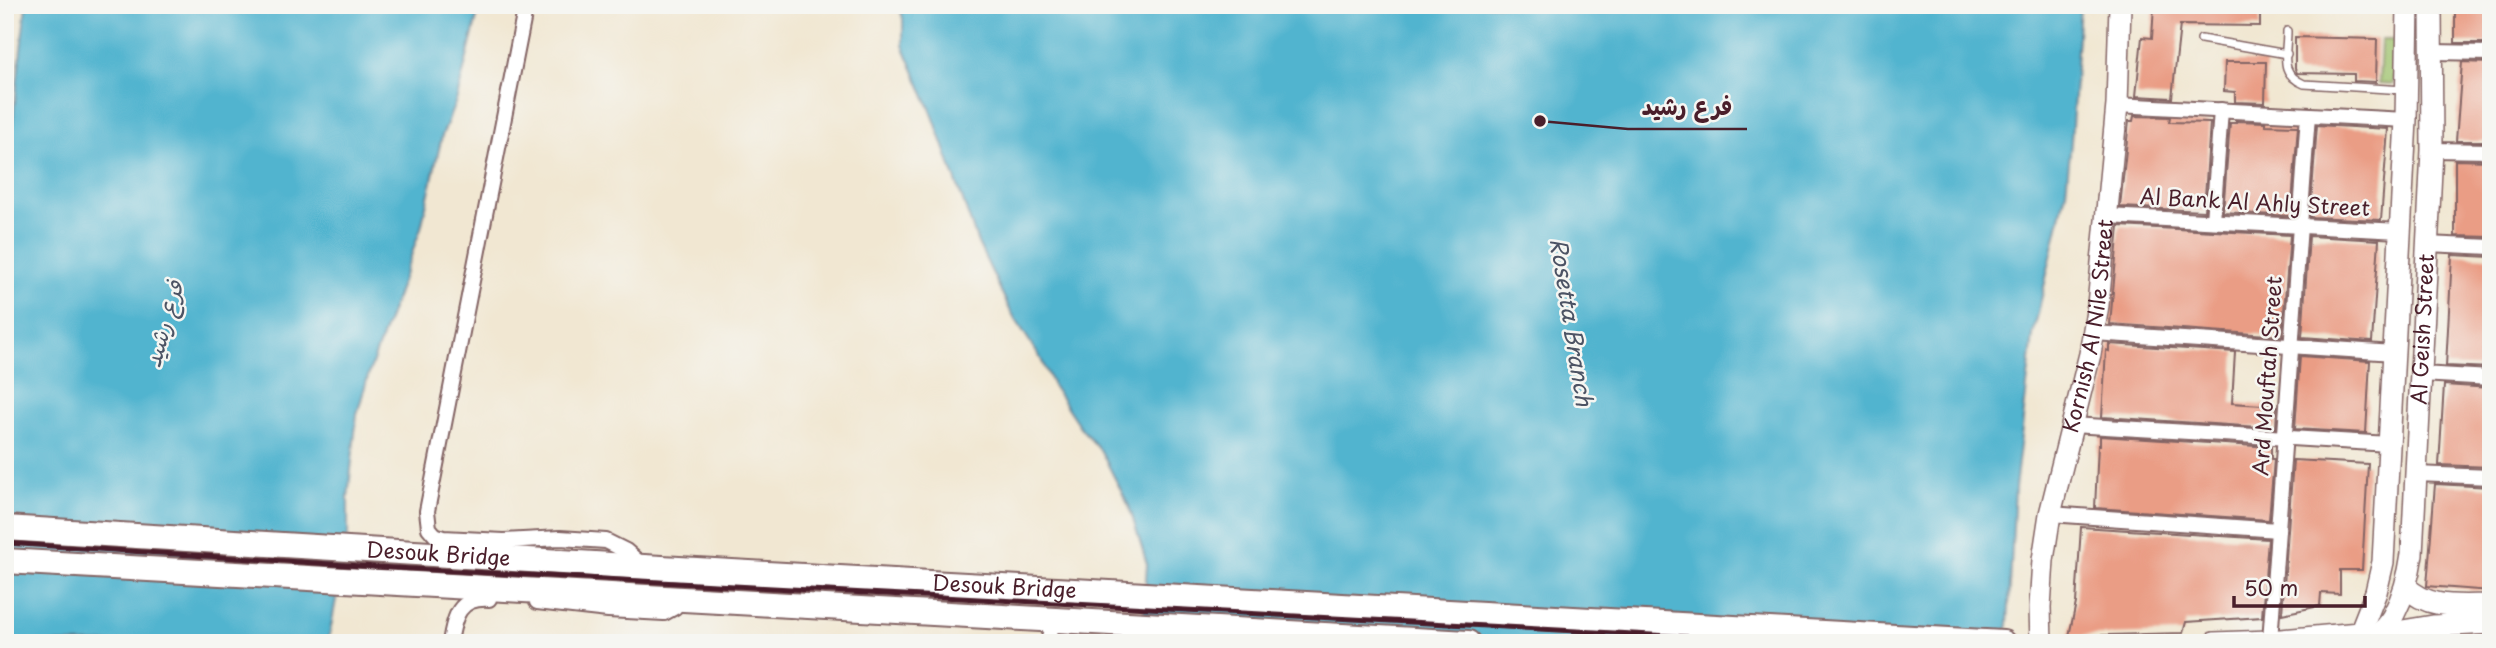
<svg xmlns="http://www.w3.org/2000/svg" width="2496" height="648" font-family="'Playpen Sans','Playpen Sans Arabic',sans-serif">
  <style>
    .green { fill: #9ec26c; stroke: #74704c; stroke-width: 2 }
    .water { fill: #51b4cf; stroke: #4e6a7d; stroke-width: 2 }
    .building { fill: #ea9d85 }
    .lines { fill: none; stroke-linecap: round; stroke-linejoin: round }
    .service-casing { stroke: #846565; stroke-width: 10 }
    .minor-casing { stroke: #846565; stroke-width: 18 }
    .secondary-casing { stroke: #846565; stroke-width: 24 }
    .trunk-casing { stroke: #846565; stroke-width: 28 }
    .service { stroke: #fff; stroke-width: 7 }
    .minor { stroke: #fff; stroke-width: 14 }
    .secondary { stroke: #fff; stroke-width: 21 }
    .trunk { stroke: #fff; stroke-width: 24 }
    .rail { stroke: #4a1f2b; stroke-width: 5 }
    .labels { text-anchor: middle; stroke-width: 5; stroke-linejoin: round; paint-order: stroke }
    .street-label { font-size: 21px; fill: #4a1f2b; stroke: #f6f6f2 }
    .water-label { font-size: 23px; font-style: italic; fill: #4c5364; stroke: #f6f6f2 }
    .leader { fill: none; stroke: #4a1f2b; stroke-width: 2.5 }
    .callout-dot { fill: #4a1f2b; stroke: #f6f6f2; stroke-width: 2.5 }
    .callout-label { font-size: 23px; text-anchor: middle; font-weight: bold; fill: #4a1f2b; stroke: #f6f6f2; stroke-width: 5; stroke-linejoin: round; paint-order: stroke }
  </style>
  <rect width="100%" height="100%" fill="#f6f6f2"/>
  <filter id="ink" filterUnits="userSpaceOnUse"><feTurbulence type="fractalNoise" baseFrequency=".0143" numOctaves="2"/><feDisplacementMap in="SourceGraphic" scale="14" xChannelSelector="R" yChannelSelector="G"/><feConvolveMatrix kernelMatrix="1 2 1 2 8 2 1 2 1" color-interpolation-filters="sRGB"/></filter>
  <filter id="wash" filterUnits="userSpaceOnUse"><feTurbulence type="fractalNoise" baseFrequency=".00686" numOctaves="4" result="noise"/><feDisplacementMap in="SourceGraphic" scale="28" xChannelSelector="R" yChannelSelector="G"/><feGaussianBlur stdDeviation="1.57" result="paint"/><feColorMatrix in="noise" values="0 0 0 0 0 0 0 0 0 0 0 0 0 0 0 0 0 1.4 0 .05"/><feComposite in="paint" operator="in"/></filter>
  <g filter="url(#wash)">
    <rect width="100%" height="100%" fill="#f1e7d2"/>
    <path class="green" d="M2381,40H2397L2393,84L2379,83Z"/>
    <g class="water">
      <path d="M26,5H480L457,98L442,136L421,228L369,373L357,414L348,497V534L328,643H5V249L9,154Z"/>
      <path d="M899,5H2080L2071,142L2066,191L2033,335L2015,488L2007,643H1142L1147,564L1129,506L1101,451L1080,427L1053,386L1041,359L1011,312L978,243L932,113L903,45V19Z"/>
    </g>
    <g id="blocks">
      <g class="building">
        <path d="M2154,5H2260V26L2180,25L2172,98L2136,96L2142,37L2152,38Z"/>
        <rect x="2455" y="5" width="36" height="38"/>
        <path d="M2295,37L2377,39L2376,82L2354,81V74L2297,73L2295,69Z"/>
        <path d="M2225,62H2266L2265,103L2235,102V92L2224,91Z"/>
        <path d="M2462,62L2491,63V141H2456Z"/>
        <path d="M2134,116L2170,117L2169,122L2210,123L2204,211L2120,207L2129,121H2133Z"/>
        <path d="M2236,121L2265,122V125L2298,126L2291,216L2223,212L2230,123H2236Z"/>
        <path d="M2317,125L2388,129L2381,220L2310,217Z"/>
        <path d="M2455,160L2491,161V237L2455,236Z"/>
        <path d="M2119,226L2290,235L2282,336L2110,324Z"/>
        <path d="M2309,236L2379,240L2372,342L2302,337Z"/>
        <path d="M2452,255L2491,257V368L2446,366Z"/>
        <path d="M2109,344L2235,352L2232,403L2277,406L2276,428L2102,417L2106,350L2109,351Z"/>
        <path d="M2300,356L2370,361L2366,433L2295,429Z"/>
        <path d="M2444,385L2491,388V467L2439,465Z"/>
        <path d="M2100,436L2271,447V459H2274L2269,520L2095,508L2098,445H2100Z"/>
        <path d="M2293,460L2368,464L2362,570H2340V594L2321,593L2320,606L2282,614Z"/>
        <path d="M2435,484L2491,487V591L2427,586Z"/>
        <path d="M2081,527L2268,539L2262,617L2186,622L2183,633L2069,636L2076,603Z"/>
      </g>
    </g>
  </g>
  <g filter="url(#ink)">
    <use href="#blocks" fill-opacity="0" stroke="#846565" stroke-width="2"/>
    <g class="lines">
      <g class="service-casing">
        <g id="service">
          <path d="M2287,31C2287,55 2278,73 2304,84L2405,90"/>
          <path d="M2201,39L2287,54"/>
        </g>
      </g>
      <g class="minor-casing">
        <g id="minor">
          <path d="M526,5L427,511L429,528L435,535L443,538L504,541L560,538L606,541L626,551L643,566"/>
          <path d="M2431,52L2491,53"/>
          <path d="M2117,105L2406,120"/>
          <path d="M2432,150L2491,151"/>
          <path d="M2107,216L2400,231"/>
          <path d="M2213,221L2221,110"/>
          <path d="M2427,244L2491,247"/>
          <path d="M2094,333L2394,353"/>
          <path d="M2421,374L2491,378"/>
          <path d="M2072,425L2389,444"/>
          <path d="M2416,474L2491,477"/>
          <path d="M2050,514L2278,530"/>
          <path d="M537,602L608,610L664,613L675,607L680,599"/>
          <path d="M2270,641L2308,115"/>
          <path d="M450,643C454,616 459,597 489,599"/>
          <path d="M1048,643L1053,620"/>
        </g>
      </g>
      <g class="secondary-casing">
        <g id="secondary">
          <path d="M2406,587C2429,610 2460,605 2491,605"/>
          <path d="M2378,635L2433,626L2491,623"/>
          <path id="s1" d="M2041,643L2040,607L2043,560L2050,514L2090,354L2098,305L2117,105L2120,5"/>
          <path d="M2214,643L2270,641L2359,633"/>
          <path d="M2356,643L2376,592L2383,562L2406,120L2408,5"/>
          <path id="s2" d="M2377,643C2378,631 2389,625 2394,614C2404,595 2409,575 2412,554L2432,150L2431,5"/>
        </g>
      </g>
      <g class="trunk-casing">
        <g id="trunk">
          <path id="s3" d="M5,528L644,567L2003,643"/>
          <path d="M5,561L1468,643"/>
        </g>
      </g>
      <use href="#service" class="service"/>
      <use href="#minor" class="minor"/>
      <use href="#secondary" class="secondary"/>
      <use href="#trunk" class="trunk"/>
      <path class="rail" d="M5,543L377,567L1804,643"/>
    </g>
  </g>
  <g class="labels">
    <g class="street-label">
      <text transform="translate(2255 203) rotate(3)" y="7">Al Bank Al Ahly Street</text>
      <text dy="7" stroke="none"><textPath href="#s1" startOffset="322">Kornish Al Nile Street</textPath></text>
      <text dy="7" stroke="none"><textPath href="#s2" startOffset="322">Al Geish Street</textPath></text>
      <text transform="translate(2268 376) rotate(-86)" y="7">Ard Mouftah Street</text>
      <text dy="7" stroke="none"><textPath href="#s3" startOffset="434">Desouk Bridge</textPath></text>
      <text dy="7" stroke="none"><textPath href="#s3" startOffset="1001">Desouk Bridge</textPath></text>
    </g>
    <g class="water-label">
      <text transform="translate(1571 322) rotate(81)" y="8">Rosetta Branch</text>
      <text transform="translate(164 324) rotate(-74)" y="8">فرع رشيد</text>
    </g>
  </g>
  <path class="leader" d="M1540 121L1628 129H1747"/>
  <circle class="callout-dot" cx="1540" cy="121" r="7"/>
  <g class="callout-label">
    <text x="1687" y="115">فرع رشيد</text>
  </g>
  <rect width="2496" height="648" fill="none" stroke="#f6f6f2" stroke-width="28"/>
  <path d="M2234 596v10h131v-10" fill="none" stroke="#4a1f2b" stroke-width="3.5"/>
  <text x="2244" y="596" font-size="21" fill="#4a1f2b" stroke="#f6f6f2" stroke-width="5" paint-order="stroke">50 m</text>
</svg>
